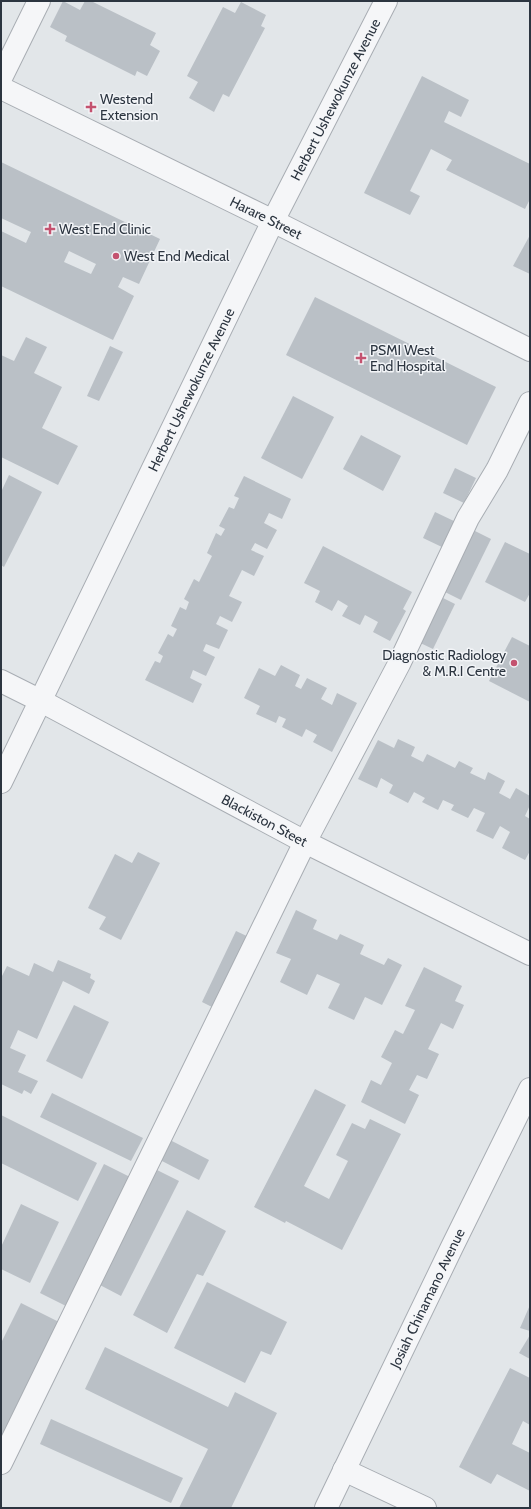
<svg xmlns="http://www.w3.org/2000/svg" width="531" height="1509" font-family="Cabin,sans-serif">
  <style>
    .building { fill: #bac0c6; fill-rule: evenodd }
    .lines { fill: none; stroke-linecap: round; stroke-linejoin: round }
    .minor-casing { stroke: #a8adb3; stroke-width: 24 }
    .minor { stroke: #f5f6f8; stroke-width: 22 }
    .poi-dot { fill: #c4526f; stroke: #f2f4f7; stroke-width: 1.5 }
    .labels { text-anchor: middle; stroke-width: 3; stroke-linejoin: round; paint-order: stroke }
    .poi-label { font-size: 14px; fill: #2c3540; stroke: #f2f4f7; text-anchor: start }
    .street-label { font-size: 14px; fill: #2c3540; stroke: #f2f4f7 }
  </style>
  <rect width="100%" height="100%" fill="#e2e6e9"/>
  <g class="building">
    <path d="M63,1L80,10L85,1H91L156,33L150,45L160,51L147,76L137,71L135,76L65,41L67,36L50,27Z"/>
    <path d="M241,2L266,15L261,26L265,28L229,97L223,94L214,112L189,98L198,82L187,76L223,7L235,13Z"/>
    <path d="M422,76L469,100L461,117L449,111L444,122L530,164V199L525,209L446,170L452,160L431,149L410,191L420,196L410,215L364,193Z"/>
    <path d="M1,162L160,239L139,284L123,277L118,287L134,296L113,340L1,286V231L26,243L31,232L1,218ZM69,251L96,264L91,274L64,262Z"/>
    <path d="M530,235V274L513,266Z"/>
    <path d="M315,297L496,387L467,445L286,355Z"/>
    <path d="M26,337L47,347L34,373L62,387L42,428L78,446L58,485L1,457V355L14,361Z"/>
    <path d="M110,346L123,352L99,401L87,396Z"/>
    <path d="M293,396L334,417L302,479L261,458Z"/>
    <path d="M361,435L401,456L383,491L343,469Z"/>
    <path d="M455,468L476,478L464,503L443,493Z"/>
    <path d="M9,475L42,492L4,567L1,565V492Z"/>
    <path d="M244,476L291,499L282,519L269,513L264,523L277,530L267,549L255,543L251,550L264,556L254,576L242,570L229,596L242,602L232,622L220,616L216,624L228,630L219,649L206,644L203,651L215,657L206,676L193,670L190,678L202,684L193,703L145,680L155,661L160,663L163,656L158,653L168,634L173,637L177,629L171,626L180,607L186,610L189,602L184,599L194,579L199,582L212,556L207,553L216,533L221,536L225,529L219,526L229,507L234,509L239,498L234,496Z"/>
    <path d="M435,512L456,522L444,548L423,538Z"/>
    <path d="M469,528L491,539L461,600L439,589Z"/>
    <path d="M505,542L530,554V593L525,602L485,582Z"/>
    <path d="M323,546L412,592L403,609L406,611L390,641L373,632L378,622L365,615L360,625L342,616L348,606L338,600L332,611L315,602L320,591L304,583Z"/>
    <path d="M437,595L455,604L433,649L414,640Z"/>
    <path d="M512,637L530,646V702L489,681Z"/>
    <path d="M281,665L300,675L295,686L301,689L307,678L327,688L321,699L332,705L337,693L357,703L332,752L313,742L317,735L306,729L302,737L282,727L286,719L279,716L276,723L256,714L260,706L244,698L259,668L275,676Z"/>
    <path d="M398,739L415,747L411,756L423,762L427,754L455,768L459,761L473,768L470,773L485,780L488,772L505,781L499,793L510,799L516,788L530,796V805L525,816L530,819V851L525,860L502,848L510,832L500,826L493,839L476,831L485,813L474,808L468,818L451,810L454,805L443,800L438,810L422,802L425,798L414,792L408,803L389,793L393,785L381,778L377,788L358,779L378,740L394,748Z"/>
    <path d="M138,852L160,863L121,940L99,929L106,917L88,908L115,854L132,863Z"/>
    <path d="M296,910L317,920L313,929L337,940L340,934L364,945L360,954L384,965L388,958L402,965L382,1005L365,997L354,1020L328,1008L340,984L317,974L307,995L280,982L291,959L276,953Z"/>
    <path d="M236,931L251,938L216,1009L202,1002Z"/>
    <path d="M58,960L91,974L90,978L95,981L89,994L63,981L37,1039L18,1030L10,1048L26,1055L18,1072L38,1081L31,1094L24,1090L22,1094L1,1084V978L7,966L29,976L34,963L53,972Z"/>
    <path d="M424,967L462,986L455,1001L464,1005L453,1029L441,1023L428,1049L439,1054L427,1079L417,1075L409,1090L419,1095L405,1124L361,1102L371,1080L381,1085L392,1063L381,1057L395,1030L403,1034L415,1010L405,1006Z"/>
    <path d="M74,1005L109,1022L82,1079L46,1061Z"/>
    <path d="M315,1089L346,1105L304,1186L329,1199L348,1161L336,1155L352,1123L365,1129L370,1119L401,1134L342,1250L286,1221L285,1223L254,1207Z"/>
    <path d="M52,1093L143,1138L131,1161L40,1117Z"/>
    <path d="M1,1115L97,1163L78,1201L1,1163Z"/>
    <path d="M170,1140L209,1160L199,1180L160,1160Z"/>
    <path d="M104,1164L132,1178L68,1307L40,1293Z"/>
    <path d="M157,1170L179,1181L121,1296L98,1284Z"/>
    <path d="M21,1204L59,1222L30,1283L1,1269V1247Z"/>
    <path d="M187,1210L226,1231L203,1276L197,1274L167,1333L133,1315Z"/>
    <path d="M207,1282L287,1322L271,1355L261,1351L245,1383L174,1348Z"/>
    <path d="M21,1303L63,1324L1,1449V1343Z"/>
    <path d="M530,1305V1331L520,1328Z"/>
    <path d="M530,1335V1359L519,1353Z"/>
    <path d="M105,1347L228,1407L235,1392L277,1413L231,1508H179L208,1449L85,1389Z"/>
    <path d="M510,1368L530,1378V1425L523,1421L512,1444L530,1453V1491L497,1474L491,1484L459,1467Z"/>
    <path d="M51,1419L183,1478L171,1503L40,1444Z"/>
  </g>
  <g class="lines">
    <g class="minor-casing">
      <g id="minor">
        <path d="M1,78L39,1"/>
        <path id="s1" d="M1,88L273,221L530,350"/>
        <path id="s2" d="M1,681L41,701L305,842L530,954"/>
        <path id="s3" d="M1,782L273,221L386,1"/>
        <path d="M1,1463L305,842L399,664L468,518L497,470L530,403"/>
        <path d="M344,1470L425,1508"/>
        <path id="s4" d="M326,1508L452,1247L530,1089"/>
      </g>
    </g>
    <use href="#minor" class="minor"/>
  </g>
  <g class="poi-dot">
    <path d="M89 101h4v4h4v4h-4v4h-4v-4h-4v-4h4z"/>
    <path d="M48 223h4v4h4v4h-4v4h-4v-4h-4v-4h4z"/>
    <circle cx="116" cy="256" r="4"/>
    <path d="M359 352h4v4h4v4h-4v4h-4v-4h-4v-4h4z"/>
    <circle cx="514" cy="663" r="4"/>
  </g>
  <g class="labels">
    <g class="poi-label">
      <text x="100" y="104">Westend<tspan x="100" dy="16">Extension</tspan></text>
      <text x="59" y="234">West End Clinic</text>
      <text x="124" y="261">West End Medical</text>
      <text x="370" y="355">PSMI West<tspan x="370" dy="16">End Hospital</tspan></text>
      <text x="506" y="660" text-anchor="end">Diagnostic Radiology<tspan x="506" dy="16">&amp; M.R.I Centre</tspan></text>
    </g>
    <g class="street-label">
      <text dy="5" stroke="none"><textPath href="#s3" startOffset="760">Herbert Ushewokunze Avenue</textPath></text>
      <text dy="5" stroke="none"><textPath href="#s1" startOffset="295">Harare Street</textPath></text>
      <text dy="5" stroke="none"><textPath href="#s3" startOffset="436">Herbert Ushewokunze Avenue</textPath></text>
      <text dy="5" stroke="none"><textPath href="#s2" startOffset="298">Blackiston Steet</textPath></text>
      <text dy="5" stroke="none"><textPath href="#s4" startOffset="233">Josiah Chinamano Avenue</textPath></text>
    </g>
  </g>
  <rect width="531" height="1509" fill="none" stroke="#2c3540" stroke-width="4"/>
</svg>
